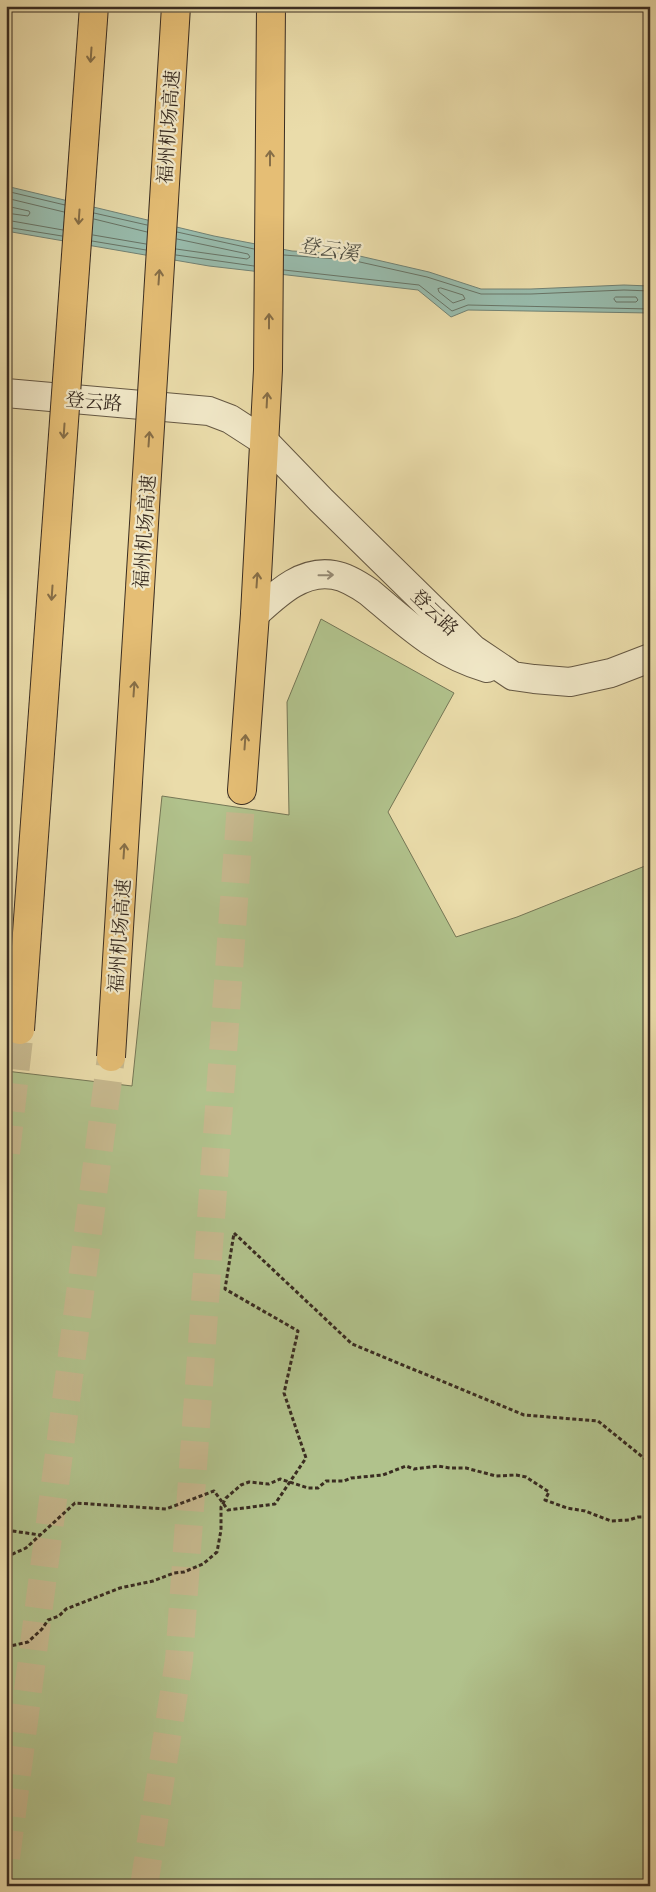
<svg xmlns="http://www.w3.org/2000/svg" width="656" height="1892" font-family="Vollkorn,'Noto Serif SC',serif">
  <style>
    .green { fill: #b1c28c; stroke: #757756 }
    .water { fill: #98bbac; stroke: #728274 }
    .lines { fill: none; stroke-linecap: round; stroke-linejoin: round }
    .shore { stroke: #687466; stroke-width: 1 }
    .major-tunnel { stroke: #c7b98f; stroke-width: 28; stroke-dasharray: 28 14; stroke-linecap: butt }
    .highway-tunnel { stroke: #c7b98f; stroke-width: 28; stroke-dasharray: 28 14; stroke-linecap: butt }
    .minor-casing { stroke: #655843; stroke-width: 30 }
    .major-casing { stroke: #392c21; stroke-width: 30 }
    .path { stroke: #392c21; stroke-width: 3; stroke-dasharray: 4 2.5; stroke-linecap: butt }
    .minor { stroke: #f1e8c8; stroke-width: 28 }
    .major { stroke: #e5be75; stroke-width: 28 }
    .highway-bridge-casing { stroke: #392c21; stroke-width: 30; stroke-linecap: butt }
    .highway-bridge { stroke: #e5be75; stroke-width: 28 }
    .oneway { stroke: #866e47 }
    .oneway2 { stroke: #958a74 }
    .labels { text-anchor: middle; stroke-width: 4.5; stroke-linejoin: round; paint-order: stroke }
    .street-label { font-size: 19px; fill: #392c21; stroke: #f1e8c8 }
    .water-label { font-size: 20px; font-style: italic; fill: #515044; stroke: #f1e8c8 }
  </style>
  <rect width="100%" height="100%" fill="#eadcaa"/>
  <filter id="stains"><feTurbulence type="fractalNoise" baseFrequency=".004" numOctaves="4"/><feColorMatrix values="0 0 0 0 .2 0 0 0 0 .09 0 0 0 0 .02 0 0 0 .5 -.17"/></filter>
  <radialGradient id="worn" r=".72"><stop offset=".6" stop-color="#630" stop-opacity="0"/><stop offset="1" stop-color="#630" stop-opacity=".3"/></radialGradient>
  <path class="green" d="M321,619L454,693L388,812L456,937L517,917L650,864V1886H6V1071L132,1086L162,796L289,815L287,702Z"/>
  <path class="water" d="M6,186L214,236L292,251L351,254L429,272L481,289H531L624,285L650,286V313L468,310L451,317L418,290L209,266L6,231Z"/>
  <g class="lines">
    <g class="shore">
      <path d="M6,191L65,205"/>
      <path d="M6,198L64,212"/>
      <path d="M6,206L29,211L30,213L28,216L6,213"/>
      <path d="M94,213L147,225"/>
      <path d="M94,219L147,232"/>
      <path d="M6,220L63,230"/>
      <path d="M6,227L62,236"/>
      <path d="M177,232L254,249"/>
      <path d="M93,235L146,244"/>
      <path d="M92,241L146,250"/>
      <path d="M176,249L247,259L250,257L248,254L177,239"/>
      <path d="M176,255L254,266"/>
      <path d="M284,255L351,260L427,277L481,294H531L624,290L650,291"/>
      <path d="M284,270L419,285L452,311L468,305L650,309"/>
      <path d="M441,288L463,295L465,299L453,303L439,292L438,289Z"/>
      <path d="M616,297H636L638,300L636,302H616L614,299Z"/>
    </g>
    <path class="major-tunnel" d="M144,1886L179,1660L242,790"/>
    <g class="highway-tunnel">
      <path d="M6,1153L20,1030"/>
      <path d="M6,1858L111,1057"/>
    </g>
    <g class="minor-casing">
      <g id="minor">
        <path d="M6,393L209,411L230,419L264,441L321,500L473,649L513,676L534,679L570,682L611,673L650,658"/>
        <path d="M255,614C276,595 302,569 334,575C346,577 359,585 369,592C407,624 438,654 487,668"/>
      </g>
    </g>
    <g class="major-casing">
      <path id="major" d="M242,790L255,614L268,370L271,6"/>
    </g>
    <g class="path">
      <path d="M6,1530L40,1535"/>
      <path d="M6,1557L26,1548L75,1503L166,1509L214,1491L228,1510L275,1504L306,1458L284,1393L298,1331L225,1289L234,1233L352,1344L524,1415L598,1421L650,1463"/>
      <path d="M6,1647L28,1642L42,1629L48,1620L59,1616L66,1609L120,1588L153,1581L174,1573L184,1572L203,1564L217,1552L221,1530V1507L226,1498L241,1485L249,1482L269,1484L280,1479L308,1488H318L326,1481H344L351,1478L383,1475L406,1466L414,1469L438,1466L450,1468H466L496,1476L516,1475L526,1477L549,1492L545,1500L567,1508L585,1511L611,1521L629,1520L638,1517H650"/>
    </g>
    <use href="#minor" class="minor"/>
    <use href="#major" class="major"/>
    <g class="highway-bridge-casing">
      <g id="highway-bridge">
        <path d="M20,1030L94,6"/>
        <path d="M111,1057L176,6"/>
      </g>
    </g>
    <use href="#highway-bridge" class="highway-bridge"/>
  </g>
  <defs><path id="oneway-shaft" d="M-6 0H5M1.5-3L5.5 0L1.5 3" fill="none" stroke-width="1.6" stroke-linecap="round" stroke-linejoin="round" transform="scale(1.25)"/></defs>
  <g class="oneway">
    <use href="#oneway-shaft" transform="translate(91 55) rotate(94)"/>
    <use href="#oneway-shaft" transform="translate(270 158) rotate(-90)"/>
    <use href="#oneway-shaft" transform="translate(79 217) rotate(94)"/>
    <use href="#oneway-shaft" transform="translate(159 277) rotate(-86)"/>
    <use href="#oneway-shaft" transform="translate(269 321) rotate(-90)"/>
    <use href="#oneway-shaft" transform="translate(267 400) rotate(-87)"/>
    <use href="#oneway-shaft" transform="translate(64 431) rotate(94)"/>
    <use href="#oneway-shaft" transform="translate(149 439) rotate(-86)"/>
    <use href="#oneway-shaft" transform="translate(257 580) rotate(-86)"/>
    <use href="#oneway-shaft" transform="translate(52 593) rotate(94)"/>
    <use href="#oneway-shaft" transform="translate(134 689) rotate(-86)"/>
    <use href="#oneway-shaft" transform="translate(245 742) rotate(-86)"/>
    <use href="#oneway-shaft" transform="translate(124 851) rotate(-86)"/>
  </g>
  <use class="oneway2" href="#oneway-shaft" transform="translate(326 575) rotate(-1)"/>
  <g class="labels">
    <g class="street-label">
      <text transform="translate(168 127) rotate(-86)" y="7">福州机场高速</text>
      <text transform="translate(94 401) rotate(5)" y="7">登云路</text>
      <text transform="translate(144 532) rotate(-86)" y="7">福州机场高速</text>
      <text transform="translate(435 612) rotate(44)" y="7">登云路</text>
      <text transform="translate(119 936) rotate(-86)" y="7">福州机场高速</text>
    </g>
    <g class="water-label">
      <text transform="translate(329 249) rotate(9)" y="7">登云溪</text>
    </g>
  </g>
  <rect width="656" height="1892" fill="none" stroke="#eadcaa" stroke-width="25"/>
  <rect x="8" y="8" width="641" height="1877" fill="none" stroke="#392c21" stroke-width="2.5"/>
  <rect x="12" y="12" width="631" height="1867" fill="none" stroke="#392c21"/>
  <rect width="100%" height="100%" filter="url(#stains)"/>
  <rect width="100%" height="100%" fill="url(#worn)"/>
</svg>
